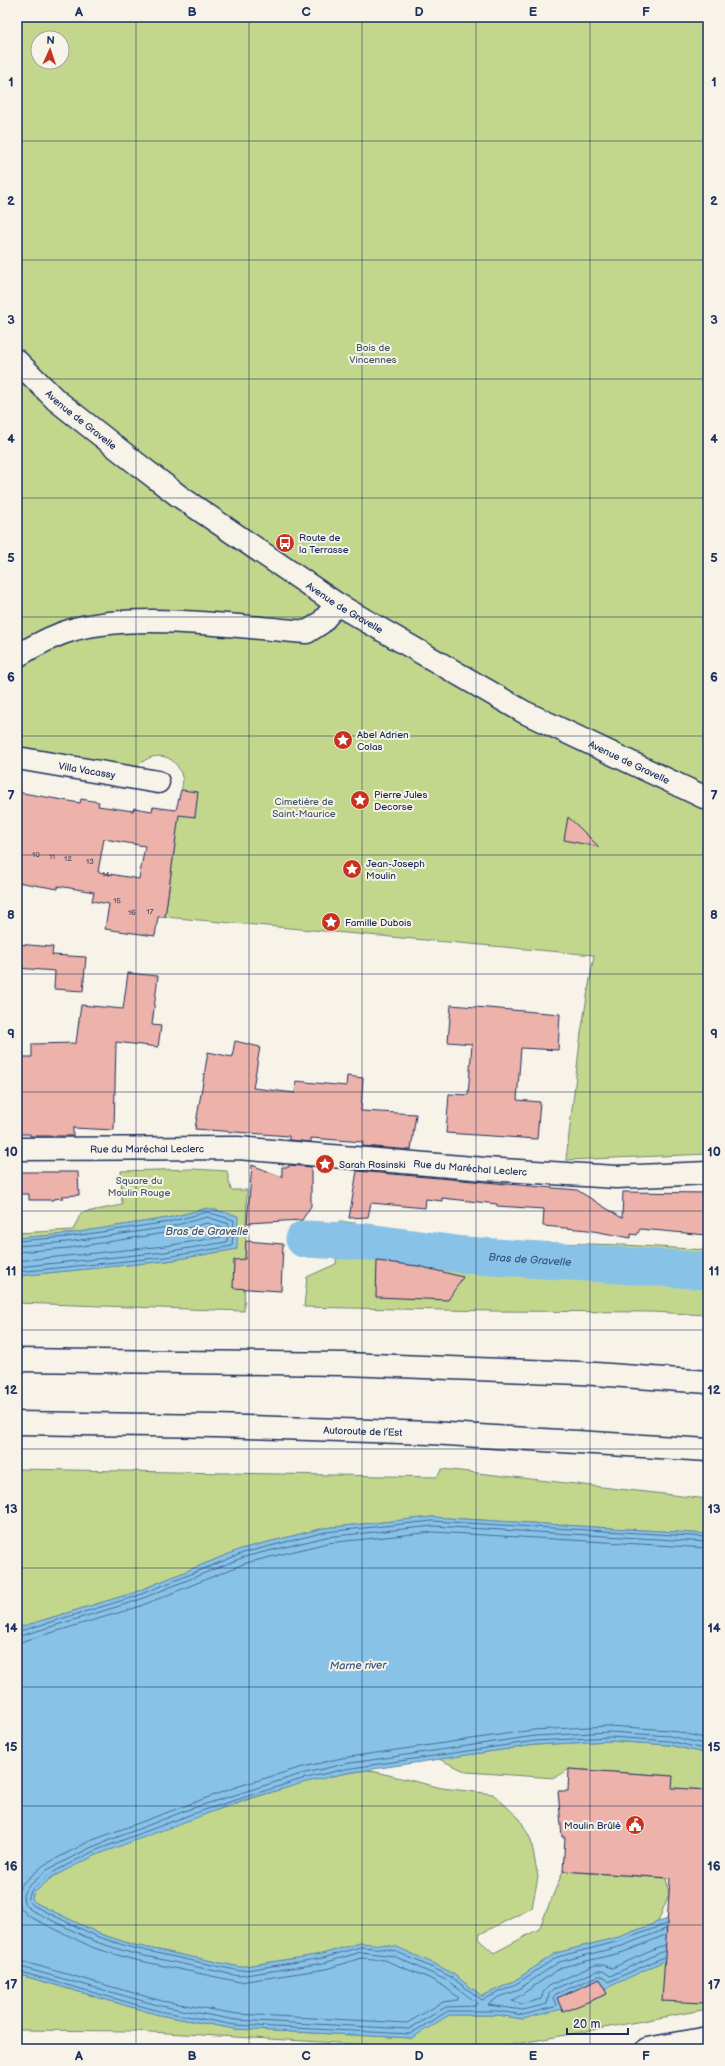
<svg xmlns="http://www.w3.org/2000/svg" width="725" height="2066" font-family="'Balsamiq Sans',sans-serif">
  <style>
    .green { fill: #c3d78c; stroke: #6f8375; fill-rule: evenodd }
    .water { fill: #88c3e7; stroke: #5c88b0 }
    .lines { fill: none; stroke-linecap: round; stroke-linejoin: round }
    .shore { stroke: #476a95; stroke-width: 1 }
    .river { stroke: #88c3e7; stroke-width: 37 }
    .building { fill: #edb2aa; stroke: #1b2f5e; fill-rule: evenodd }
    .street-casing { stroke: #1b2f5e; stroke-width: 25 }
    .secondary-casing { stroke: #1b2f5e; stroke-width: 25 }
    .highway-casing { stroke: #1b2f5e; stroke-width: 25 }
    .street { stroke: #f7f3e8; stroke-width: 22 }
    .secondary { stroke: #f7f3e8; stroke-width: 22 }
    .highway { stroke: #f7f3e8; stroke-width: 22 }
    .grid { fill: none; stroke: #1b2f5e; stroke-width: 1; stroke-opacity: 0.55 }
    .labels { text-anchor: middle; stroke-width: 4; stroke-linejoin: round; paint-order: stroke }
    .number-label { font-size: 8px; fill: #505071 }
    .park-label { font-size: 10px; fill: #45596a; stroke: #f7f3e8 }
    .street-label { font-size: 10px; fill: #1b2f5e; stroke: #f7f3e8 }
    .poi-label { font-size: 10px; fill: #1b2f5e; stroke: #f7f3e8; text-anchor: start }
    .water-label { font-size: 11px; font-style: italic; fill: #365480; stroke: #f7f3e8 }
    .neatline { fill: none; stroke: #1b2f5e; stroke-width: 1.5 }
    .grid-label { font-size: 13px; text-anchor: middle; font-weight: bold; fill: #1b2f5e }
  </style>
  <rect width="100%" height="100%" fill="#f7f3e8"/>
  <filter id="ink" filterUnits="userSpaceOnUse"><feTurbulence type="fractalNoise" baseFrequency=".025" numOctaves="2"/><feDisplacementMap in="SourceGraphic" scale="8" xChannelSelector="R" yChannelSelector="G"/><feConvolveMatrix kernelMatrix="1 2 1 2 8 2 1 2 1" color-interpolation-filters="sRGB"/></filter>
  <g filter="url(#ink)">
    <g class="green">
      <path d="M17,17H708V1154L566,1160L581,1033L594,955L165,917L182,792C181,788 184,781 182,777C176,752 151,750 136,768L17,746ZM38,38H62V62H38Z"/>
      <path d="M193,1169L227,1171L231,1190H247L244,1311L17,1303V1276L167,1261L237,1249L208,1208L168,1218L66,1234L17,1238V1233L73,1230L81,1213L122,1205L121,1171Z"/>
      <path d="M339,1221L487,1241L623,1245L708,1250V1315L652,1312L491,1311L304,1307L307,1277L336,1264Z"/>
      <path d="M17,1469L437,1477L442,1469L708,1499V1534L432,1517L324,1528L241,1549L133,1593L17,1628Z"/>
      <path d="M609,1741L669,1745L708,1754V1790L675,1788L674,1812H670L672,1776L569,1769L555,1778L467,1772L439,1759L535,1745Z"/>
      <path d="M368,1770L442,1788L493,1794L520,1819L531,1840L538,1877L532,1908L480,1934L479,1940L494,1953L539,1929L563,1871L666,1878L669,1894L658,1922L619,1937L556,1953L511,1983L482,1996L453,1974L435,1964L417,1957L360,1943L322,1954L240,1967L134,1945L100,1934L36,1903L32,1899C30,1866 267,1793 302,1783C323,1777 346,1773 368,1770Z"/>
      <path d="M708,1949V2009L489,2049H439L133,2031L17,2030V1974L159,2015L235,2029L411,2038L449,2015H498L523,2019L604,1988L664,1961Z"/>
    </g>
    <g class="water">
      <path d="M208,1208L238,1216L237,1249L167,1261L17,1276V1238L66,1234L168,1218Z"/>
      <path d="M432,1517L708,1534V1754L669,1745L609,1741L535,1745L346,1773L303,1783L241,1801L96,1855L52,1877L33,1894L32,1899L36,1903L100,1934L134,1945L240,1967L322,1954L360,1943L386,1945L397,1947L435,1964L453,1974L482,1996L511,1983L556,1953L619,1937L658,1922L708,1908V1949L664,1961L562,2009L523,2019L498,2015H449L412,2038L235,2029L159,2015L17,1974V1628L133,1593L241,1549L324,1528Z"/>
    </g>
    <g class="lines">
      <g class="shore">
        <path d="M17,1241L67,1237L169,1222L207,1212L234,1220L232,1246L166,1257L17,1272"/>
        <path d="M17,1246L67,1242L169,1227L207,1217L229,1224L227,1242L165,1252L17,1267"/>
        <path d="M17,1252L69,1248L171,1232L207,1223L223,1228L221,1237L165,1246L17,1261"/>
        <path d="M17,1632L134,1597L243,1553L325,1532L432,1521L708,1537"/>
        <path d="M17,1637L136,1601L244,1557L326,1537L433,1526L708,1542"/>
        <path d="M17,1643L138,1607L246,1563L327,1543L433,1532L708,1548"/>
        <path d="M17,1894L22,1884L44,1865L90,1841L236,1787L299,1768L342,1758L533,1730L608,1726L670,1730L708,1739"/>
        <path d="M17,1899L20,1907L28,1916L94,1948L131,1959L240,1982L326,1969L361,1958L384,1960L429,1978L445,1987L459,1998L457,2000L443,2002L407,2023L237,2014L162,2001L17,1960"/>
        <path d="M666,1924L620,1941L557,1957L513,1986L482,2000L451,1977L433,1968L395,1951L386,1949L360,1947L323,1958L240,1971L133,1948L98,1937L34,1906L28,1900L31,1891L50,1874L94,1851L192,1814L302,1779L345,1769L535,1741L610,1737L669,1741L708,1750"/>
        <path d="M665,1945L612,1968L603,1965H595L550,1985L544,1991L541,1999L522,2004L512,2001L562,1967L624,1952L665,1935"/>
        <path d="M664,1951L610,1976L603,1971H597L554,1989L549,1994L547,2004L523,2010L488,2005L497,1998L516,1991L559,1962L622,1946L666,1929"/>
        <path d="M17,1966L161,2006L236,2020L409,2029L446,2007L475,2006L477,2003L448,1981L394,1956L361,1952L324,1963L239,1976L131,1953L96,1942L31,1910L24,1903L23,1895L26,1889L47,1870L92,1847L190,1809L301,1774L344,1764L535,1736L610,1732L670,1736L708,1745"/>
        <path d="M17,1971L159,2011L235,2025L410,2034L448,2011H498L523,2015L554,2007L556,2005L553,1998L556,1994L598,1976H602L608,1982L664,1957"/>
      </g>
      <path class="river" id="s1" d="M304,1239L368,1242L464,1255L708,1271"/>
    </g>
    <g class="building">
      <path d="M181,790L198,792L195,817L179,815L165,917H158L155,936L105,929L109,904L92,901L94,892L58,886V889L17,882V792L80,803L81,799L99,802L98,806L133,811L134,808L152,811L153,807L176,810ZM104,839L145,846L139,879L98,872Z"/>
      <path d="M568,817L580,828L599,847L564,840Z"/>
      <path d="M17,944L53,947L52,955L86,957L83,991L54,989L55,971L17,968Z"/>
      <path d="M128,973L158,976L152,1025L161,1026L158,1047L116,1042L114,1130L73,1128V1136H30V1134H17V1057H32V1044L76,1043L81,1005L123,1009Z"/>
      <path d="M451,1005L560,1014L558,1050L521,1048L517,1100L540,1102L537,1139L446,1133L449,1094L468,1095L472,1044L448,1042Z"/>
      <path d="M235,1041L260,1047L253,1088L295,1093L296,1081L346,1086L347,1076L363,1078L361,1111L416,1114L411,1150L362,1146L363,1142L311,1138V1142L289,1140V1136L195,1129L208,1052L232,1057Z"/>
      <path d="M252,1165L282,1177V1167H289V1165L311,1167V1206L302,1220L247,1223Z"/>
      <path d="M357,1171L577,1190L622,1218L623,1192L708,1193L707,1235L640,1229L637,1235L631,1234V1238L588,1230L543,1226L544,1209L497,1206V1204L442,1198V1201L426,1199L425,1208L371,1203L368,1217L349,1218Z"/>
      <path d="M17,1172H78L79,1195L62,1196L63,1198L53,1199V1200H29V1194H17Z"/>
      <path d="M246,1241L283,1244L281,1291L233,1288L234,1260L245,1259Z"/>
      <path d="M377,1261L418,1266L463,1277L448,1300L376,1297Z"/>
      <path d="M569,1769L673,1776L672,1788L708,1790V1939L704,2003L662,2001L670,1878L563,1871L565,1837H562L558,1791H568Z"/>
      <path d="M600,1979L607,1994L563,2012L557,1998Z"/>
    </g>
    <g class="lines">
      <g class="street-casing">
        <g id="street">
          <path d="M17,656C35,645 54,635 75,629C142,612 237,627 307,632L321,623L337,604"/>
          <path id="s2" d="M17,758L158,782"/>
          <path d="M647,2049L708,2038"/>
        </g>
      </g>
      <g class="secondary-casing">
        <g id="secondary">
          <path id="s3" d="M17,361L56,400L136,463L179,496L337,604L524,712L708,799"/>
          <path id="s4" d="M17,1149L238,1148L485,1169L616,1177L708,1173"/>
        </g>
      </g>
      <g class="highway-casing">
        <g id="highway">
          <path d="M17,1360L345,1364L581,1373L708,1382"/>
          <path id="s5" d="M17,1423L216,1426L431,1433L708,1450"/>
        </g>
      </g>
      <use href="#street" class="street"/>
      <use href="#secondary" class="secondary"/>
      <use href="#highway" class="highway"/>
    </g>
  </g>
  <path class="grid" d="M136,17V2049M249,17V2049M362,17V2049M476,17V2049M590,17V2049M17,141H708M17,260H708M17,379H708M17,498H708M17,617H708M17,736H708M17,855H708M17,974H708M17,1092H708M17,1211H708M17,1330H708M17,1449H708M17,1568H708M17,1687H708M17,1806H708M17,1925H708"/>
  <defs>
    <g id="bus-disc" transform="scale(1)"><circle r="9.5" fill="#c8321e" stroke="#f7f3e8"/><path d="M-5-6H5V4H4V6H2V4H-2V6H-4V4H-5ZM-3.5-4V0h7V-4ZM-3.5 1.2v1.5H-2V1.2ZM2 1.2v1.5H3.5V1.2Z" fill="#fff"/></g>
    <g id="sight-disc" transform="scale(1)"><circle r="9.5" fill="#c8321e" stroke="#f7f3e8"/><path d="M0-6L1.8-2.2L6-1.7L2.9 1.2L3.7 5.4L0 3.3L-3.7 5.4L-2.9 1.2L-6-1.7L-1.8-2.2Z" fill="#fff"/></g>
    <g id="civic-disc" transform="scale(1)"><circle r="9.5" fill="#c8321e" stroke="#f7f3e8"/><path d="M-.6-6.5H3V-4.5H.6V-3L4-1V1h2V6H-6V1h2V-1L-.6-3ZM-1.2 2.5V6h2.4V2.5Z" fill="#fff"/></g>
  </defs>
  <g fill-rule="evenodd">
    <use href="#bus-disc" x="285" y="543"/>
    <use href="#sight-disc" x="343" y="740"/>
    <use href="#sight-disc" x="360" y="800"/>
    <use href="#sight-disc" x="352" y="869"/>
    <use href="#sight-disc" x="331" y="922"/>
    <use href="#sight-disc" x="325" y="1164"/>
    <use href="#civic-disc" x="635" y="1825"/>
  </g>
  <g class="labels">
    <g class="number-label">
      <text x="36" y="857">10</text>
      <text x="52" y="859">11</text>
      <text x="68" y="861">12</text>
      <text x="90" y="864">13</text>
      <text x="106" y="877">14</text>
      <text x="117" y="903">15</text>
      <text x="150" y="914">17</text>
      <text x="132" y="915">16</text>
    </g>
    <g class="park-label">
      <text x="373" y="351">Bois de<tspan x="373" dy="12">Vincennes</tspan></text>
      <text x="304" y="805">Cimetière de<tspan x="304" dy="12">Saint-Maurice</tspan></text>
      <text x="139" y="1184">Square du<tspan x="139" dy="12">Moulin Rouge</tspan></text>
    </g>
    <g class="street-label">
      <text dy="4" stroke="none"><textPath href="#s3" startOffset="87">Avenue de Gravelle</textPath></text>
      <text dy="4" stroke="none"><textPath href="#s3" startOffset="411">Avenue de Gravelle</textPath></text>
      <text dy="4" stroke="none"><textPath href="#s3" startOffset="735">Avenue de Gravelle</textPath></text>
      <text dy="4" stroke="none"><textPath href="#s2" startOffset="71">Villa Vacassy</textPath></text>
      <text dy="4" stroke="none"><textPath href="#s4" startOffset="130">Rue du Maréchal Leclerc</textPath></text>
      <text dy="4" stroke="none"><textPath href="#s4" startOffset="454">Rue du Maréchal Leclerc</textPath></text>
      <text dy="4" stroke="none"><textPath href="#s5" startOffset="346">Autoroute de l’Est</textPath></text>
    </g>
    <g class="poi-label">
      <text x="299" y="541">Route de<tspan x="299" dy="12">la Terrasse</tspan></text>
      <text x="357" y="738">Abel Adrien<tspan x="357" dy="12">Colas</tspan></text>
      <text x="374" y="798">Pierre Jules<tspan x="374" dy="12">Decorse</tspan></text>
      <text x="366" y="867">Jean-Joseph<tspan x="366" dy="12">Moulin</tspan></text>
      <text x="345" y="926">Famille Dubois</text>
      <text x="339" y="1168">Sarah Rosinski</text>
      <text x="621" y="1829" text-anchor="end">Moulin Brûlé</text>
    </g>
    <g class="water-label">
      <text x="207" y="1235">Bras de Gravelle</text>
      <text dy="4" stroke="none"><textPath href="#s1" startOffset="227">Bras de Gravelle</textPath></text>
      <text transform="translate(358 1665) rotate(-1)" y="4">Marne river</text>
    </g>
  </g>
  <rect width="725" height="2066" fill="none" stroke="#f7f3e8" stroke-width="44"/>
  <g transform="translate(50 50) rotate(3)"><circle r="19" fill="#f7f3e8" stroke="#9fa5b1"/>
  <path d="M0-3L7 15L0 10L-7 15Z" fill="#c8321e"/>
  <text y="-6" font-size="11" font-weight="bold" text-anchor="middle" fill="#1b2f5e">N</text>
  </g>
  <path d="M567 2028v6h61v-6" fill="none" stroke="#1b2f5e" stroke-width="2"/>
  <text x="573" y="2028" font-size="12" fill="#1b2f5e" stroke="#f7f3e8" stroke-width="3" paint-order="stroke">20 m</text>
  <rect x="22" y="22" width="681" height="2022" class="neatline"/>
  <g class="grid-label">
    <text x="79" y="16">A</text>
    <text x="192" y="16">B</text>
    <text x="306" y="16">C</text>
    <text x="419" y="16">D</text>
    <text x="533" y="16">E</text>
    <text x="646" y="16">F</text>
    <text x="11" y="86">1</text>
    <text x="714" y="86">1</text>
    <text x="11" y="205">2</text>
    <text x="714" y="205">2</text>
    <text x="11" y="324">3</text>
    <text x="714" y="324">3</text>
    <text x="11" y="443">4</text>
    <text x="714" y="443">4</text>
    <text x="11" y="562">5</text>
    <text x="714" y="562">5</text>
    <text x="11" y="681">6</text>
    <text x="714" y="681">6</text>
    <text x="11" y="800">7</text>
    <text x="714" y="800">7</text>
    <text x="11" y="919">8</text>
    <text x="714" y="919">8</text>
    <text x="11" y="1038">9</text>
    <text x="714" y="1038">9</text>
    <text x="11" y="1156">10</text>
    <text x="714" y="1156">10</text>
    <text x="11" y="1275">11</text>
    <text x="714" y="1275">11</text>
    <text x="11" y="1394">12</text>
    <text x="714" y="1394">12</text>
    <text x="11" y="1513">13</text>
    <text x="714" y="1513">13</text>
    <text x="11" y="1632">14</text>
    <text x="714" y="1632">14</text>
    <text x="11" y="1751">15</text>
    <text x="714" y="1751">15</text>
    <text x="11" y="1870">16</text>
    <text x="714" y="1870">16</text>
    <text x="11" y="1989">17</text>
    <text x="714" y="1989">17</text>
    <text x="79" y="2060">A</text>
    <text x="192" y="2060">B</text>
    <text x="306" y="2060">C</text>
    <text x="419" y="2060">D</text>
    <text x="533" y="2060">E</text>
    <text x="646" y="2060">F</text>
  </g>
</svg>
